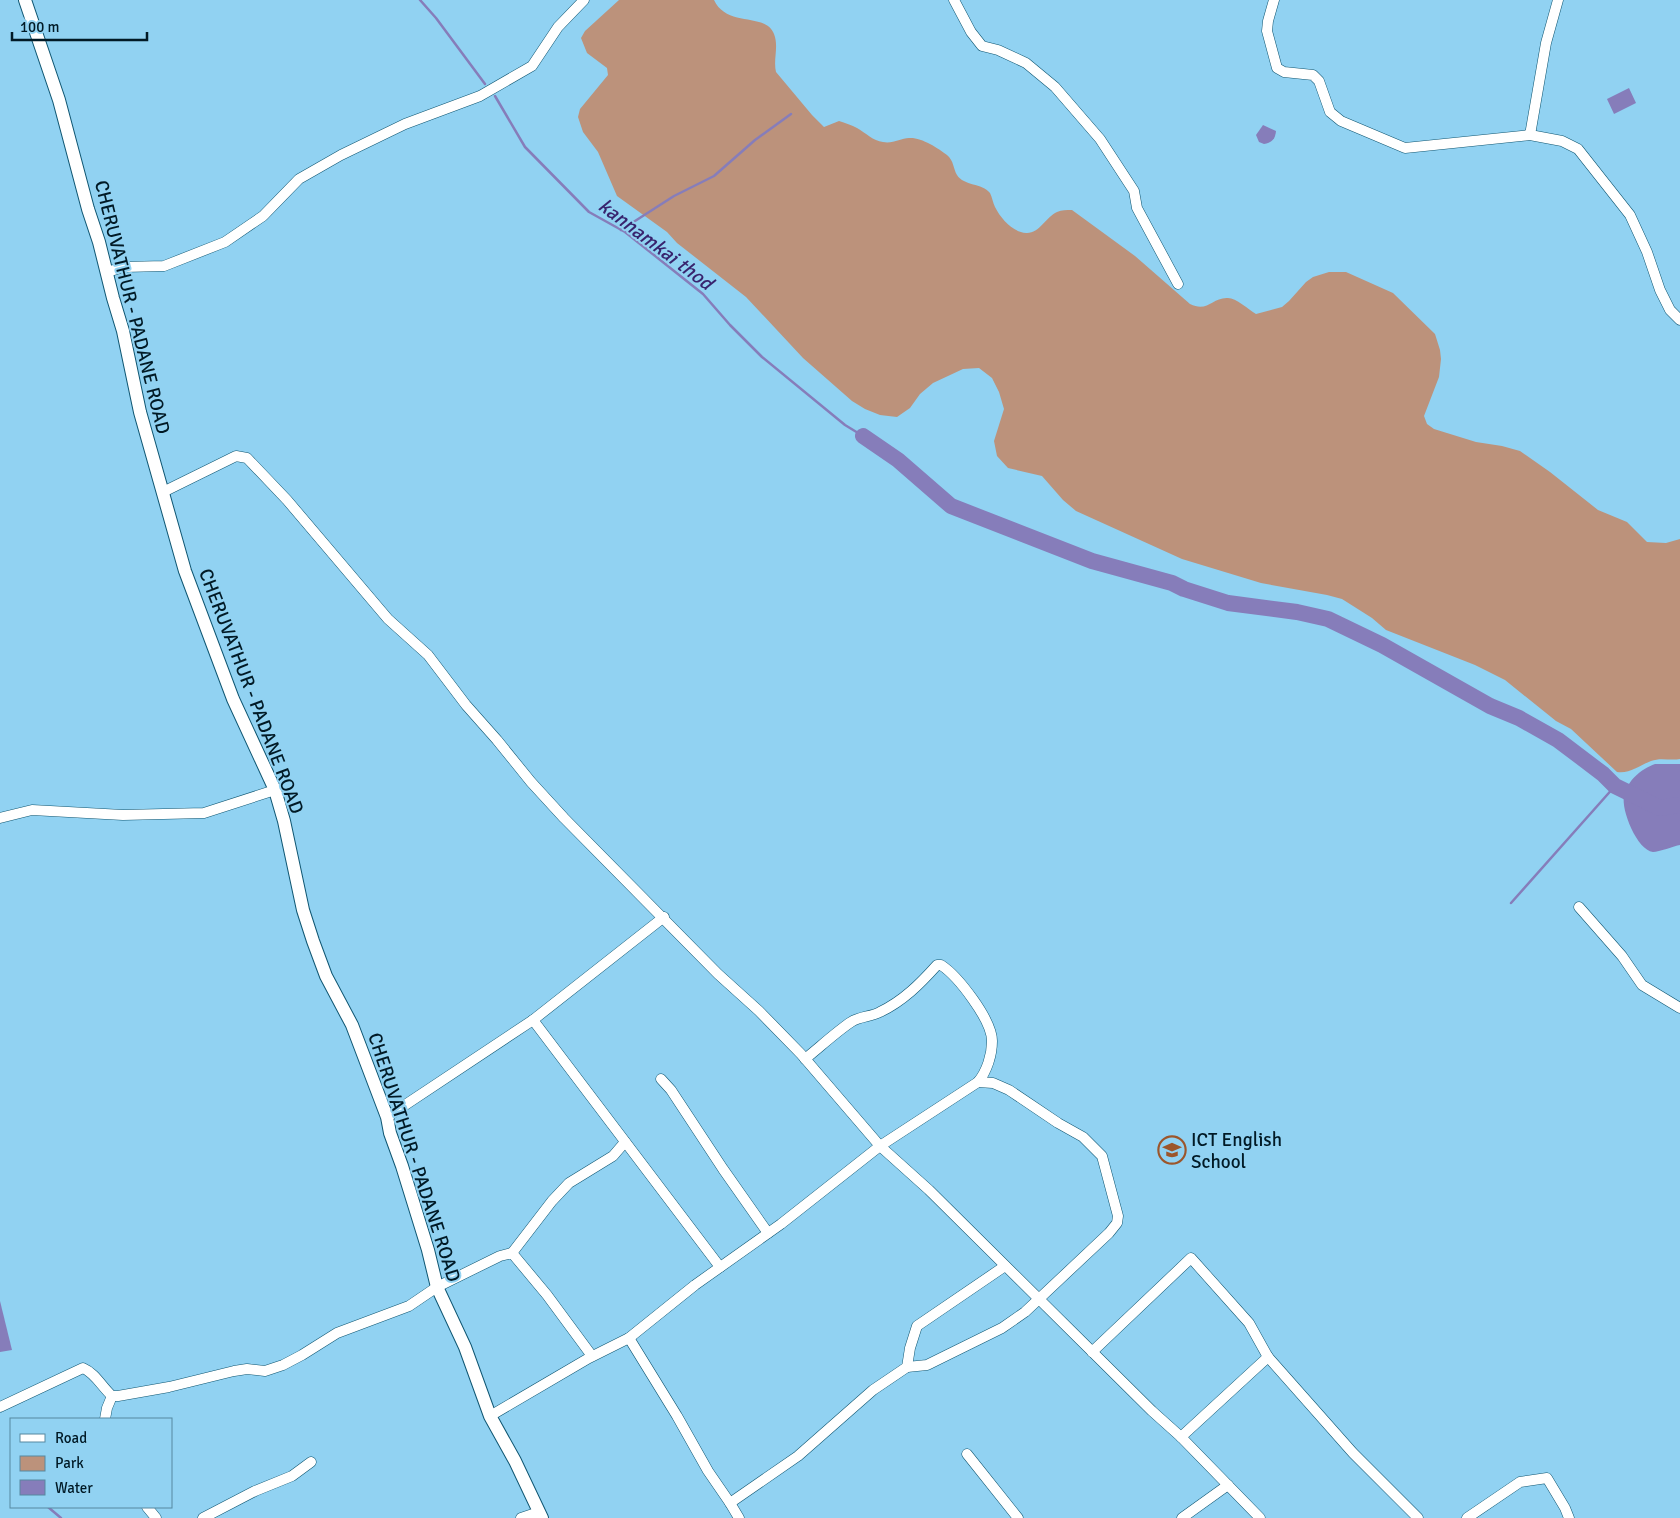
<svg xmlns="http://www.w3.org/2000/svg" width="1680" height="1518" font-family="Signika,sans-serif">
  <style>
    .green { fill: #bc927b }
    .water { fill: #867dba }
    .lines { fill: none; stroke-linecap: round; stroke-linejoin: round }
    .stream { stroke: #867dba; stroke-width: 2.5 }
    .river { stroke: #867dba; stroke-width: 16 }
    .minor-casing { stroke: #0f5672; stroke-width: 11 }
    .major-casing { stroke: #0f5672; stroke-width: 14 }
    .minor { stroke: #fff; stroke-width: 10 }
    .major { stroke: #fff; stroke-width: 12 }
    .labels { text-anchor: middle; stroke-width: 4; stroke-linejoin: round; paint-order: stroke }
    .street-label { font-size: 19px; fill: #011a26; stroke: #91d2f2 }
    .poi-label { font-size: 19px; fill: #011a26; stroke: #91d2f2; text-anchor: start }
    .water-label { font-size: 20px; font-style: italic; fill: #38246e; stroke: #91d2f2 }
  </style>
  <rect width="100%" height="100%" fill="#91d2f2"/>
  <path class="green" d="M619,0H714C727,28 766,12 774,34C779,46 773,60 776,72L812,115L824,127L839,121C845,123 852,125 857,128C866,133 873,141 883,142C893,144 901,138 909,138C921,137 938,148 947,155C954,161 953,168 957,175C964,186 982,183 990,193C992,197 993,203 995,207C1001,219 1013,232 1026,233C1039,234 1046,217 1057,212C1062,210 1066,210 1072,210L1135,256L1190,304C1208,313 1212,297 1228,298C1236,298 1248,309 1256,314L1282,307L1289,301L1306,282L1313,277L1329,272H1346L1393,293L1435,334L1440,350L1441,359L1439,377L1424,416L1427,424L1434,429L1476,442L1502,446L1520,451L1550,472L1598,510L1627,522L1647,542L1666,543L1680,539V759C1670,761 1661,757 1651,761C1640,765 1630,774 1617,772L1571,729L1556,721L1505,680L1475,665L1386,630L1372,618L1342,599L1327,595L1261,583L1182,559L1076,511L1063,500L1042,476L1008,468L997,456L994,441L1004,409L999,392L992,378L979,368L963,369L933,383L920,394L910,408L897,417L880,415L865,409L852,401L803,358L746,297L677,243L667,232L617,196L598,152L583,132L578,117L580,109L608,75L607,68L587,53L581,38L585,31Z"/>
  <g class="water">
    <path d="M1629,88L1636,103L1614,114L1607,99Z"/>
    <path d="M1263,125L1276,131C1275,140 1272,142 1264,144L1259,142L1256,135Z"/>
    <path d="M1655,764H1680V845C1674,846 1659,852 1653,852C1637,850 1621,810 1624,796C1627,781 1641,769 1655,764Z"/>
    <path d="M0,1301L12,1350L0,1352Z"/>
  </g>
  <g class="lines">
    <g class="stream">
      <path d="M420,0L436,18L485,84"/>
      <path d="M495,96L525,147L589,212L625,232L703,294L730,325L762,357L845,425L863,436"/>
      <path d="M621,230L674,196L714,176L755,140L791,114"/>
      <path d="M1511,903L1615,786"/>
      <path d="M48,1507L61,1518"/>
    </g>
    <path class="river" d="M863,436L898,460L951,506L1092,561L1172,583L1184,589L1228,603L1297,612L1328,619L1382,645L1490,706L1519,718L1558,740L1603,774L1615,786L1660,808L1680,805"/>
    <g class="minor-casing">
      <g id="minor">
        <path d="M954,0L971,32L982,46L998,50L1026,63L1055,87L1100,139L1134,191L1137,208L1178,284"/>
        <path d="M1274,0L1268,21L1267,31L1277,68L1284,72L1313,75L1319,81L1330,112L1341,121L1405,148L1530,135L1562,141L1578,149L1630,215L1647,252L1660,290L1670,310L1680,320"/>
        <path d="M1530,135L1546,43L1558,0"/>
        <path d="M107,272L124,267L164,266L225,242L263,216L299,179L341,155L405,124L480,96L532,66L558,27L584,0"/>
        <path d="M163,492L236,456L247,458L287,500L388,619L428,655L466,705L497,740L531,782L564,818L718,974L759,1011L801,1054L880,1146L929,1190L1152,1411L1181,1437L1260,1518"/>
        <path d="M0,818L32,810L123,815L204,813L275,790"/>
        <path d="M1579,907L1622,956L1642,985L1680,1008"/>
        <path d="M533,1020L720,1267"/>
        <path d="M661,1079L671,1090L723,1169L768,1233"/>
        <path d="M387,1117L533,1020L664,917"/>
        <path d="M512,1253L552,1201L569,1183L613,1156L625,1142"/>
        <path d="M629,1338L677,1416L708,1471L730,1503L739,1518"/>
        <path d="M1092,1352L1191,1258L1249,1323L1268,1357"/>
        <path d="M907,1367L927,1365L1002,1328L1025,1312L1109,1233L1117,1223L1118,1216L1102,1156L1083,1137L1058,1123L1009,1090L993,1083L978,1082"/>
        <path d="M0,1407L83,1368C95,1373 102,1387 112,1396H118L169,1387L234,1371L247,1369L265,1371L283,1365L302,1355L337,1333L409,1306L437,1287L500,1256L512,1253L547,1295L592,1356"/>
        <path d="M490,1416L589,1358L629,1338L695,1285L781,1224L880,1146L978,1082C987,1071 992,1055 992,1041C992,1020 958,976 941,965H937C920,984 903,1001 880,1012C871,1017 860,1016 851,1022C836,1032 820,1047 805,1059"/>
        <path d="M105,1419L107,1408L112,1396"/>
        <path d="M1181,1437L1268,1357L1353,1453L1418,1518"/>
        <path d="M967,1454L1018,1518"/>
        <path d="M730,1503L798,1456L873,1390L907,1367L910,1348L917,1326L1005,1266"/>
        <path d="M147,1507L156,1518"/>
        <path d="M203,1518L255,1491L292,1476L311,1462"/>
        <path d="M521,1518L539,1512"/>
        <path d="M1182,1518L1228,1485"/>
        <path d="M1467,1518L1520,1482L1547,1478L1565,1508L1569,1518"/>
      </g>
    </g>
    <g class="major-casing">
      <path id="major" d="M25,0L59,100L88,209L99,242L113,298L123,331L140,412L185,571L233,699L275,790L284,821L303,910L313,941L326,976L352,1025L387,1117L390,1133L402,1166L428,1250L437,1287L465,1347L490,1416L515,1461L542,1518"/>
    </g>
    <use href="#minor" class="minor"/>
    <use href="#major" class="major"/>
  </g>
  <defs>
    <g id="school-ring" transform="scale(1.4375)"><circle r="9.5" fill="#91d2f2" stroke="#9c562b" stroke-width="1.5"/><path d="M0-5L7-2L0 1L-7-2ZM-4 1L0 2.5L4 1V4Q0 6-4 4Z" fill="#9c562b"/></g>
  </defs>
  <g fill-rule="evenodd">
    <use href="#school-ring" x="1172" y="1150"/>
  </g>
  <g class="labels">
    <g class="street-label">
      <text transform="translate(133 307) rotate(76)" y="7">CHERUVATHUR - PADANE ROAD</text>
      <text transform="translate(252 691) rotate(69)" y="7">CHERUVATHUR - PADANE ROAD</text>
      <text transform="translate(415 1157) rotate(72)" y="7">CHERUVATHUR - PADANE ROAD</text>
    </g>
    <g class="poi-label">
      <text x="1191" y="1146">ICT English<tspan x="1191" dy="22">School</tspan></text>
    </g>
    <g class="water-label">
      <text transform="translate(656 244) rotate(37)" y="7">kannamkai thod</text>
    </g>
  </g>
  <rect x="10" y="1418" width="162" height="90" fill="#91d2f2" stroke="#5788a0"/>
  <rect x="20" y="1434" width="25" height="8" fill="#ffffff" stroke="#5788a0"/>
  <text x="55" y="1443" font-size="15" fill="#011a26">Road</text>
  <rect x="20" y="1456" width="25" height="15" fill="#bc927b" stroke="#5788a0"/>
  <text x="55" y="1468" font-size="15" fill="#011a26">Park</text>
  <rect x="20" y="1480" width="25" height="15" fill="#867dba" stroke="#5788a0"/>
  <text x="55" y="1493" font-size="15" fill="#011a26">Water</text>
  <path d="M12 32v8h135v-8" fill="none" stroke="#011a26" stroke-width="2.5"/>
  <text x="20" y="32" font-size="15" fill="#011a26" stroke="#91d2f2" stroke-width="4" paint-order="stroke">100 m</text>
</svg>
